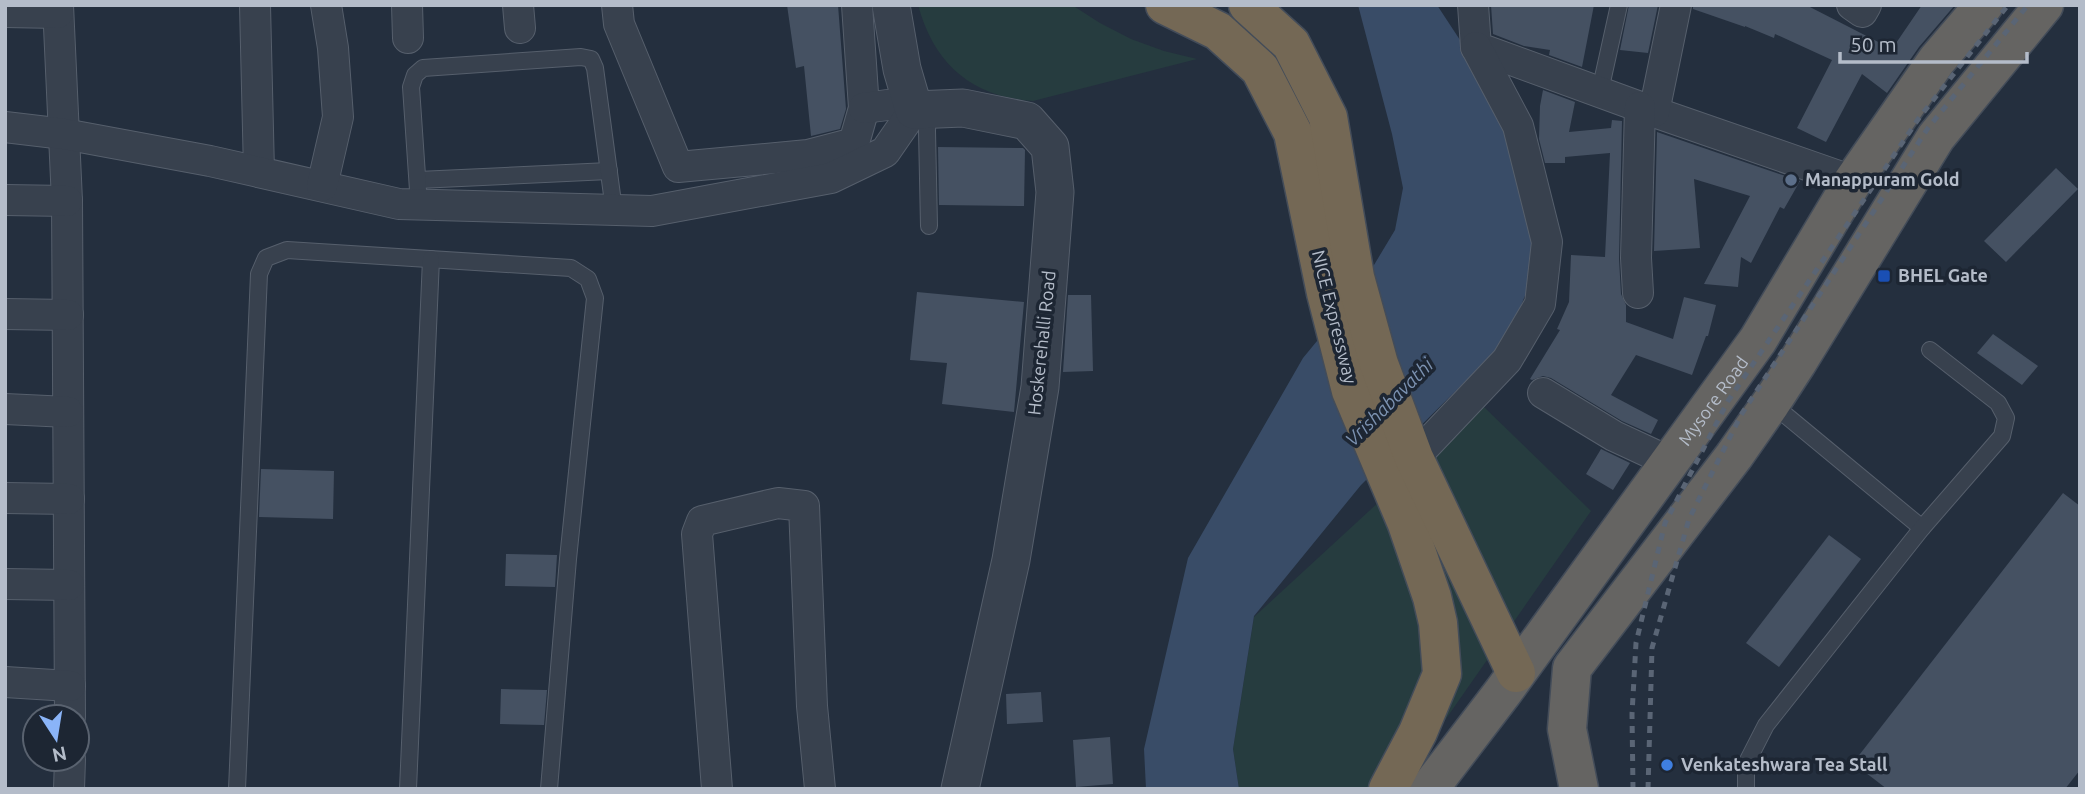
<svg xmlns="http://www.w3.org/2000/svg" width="2085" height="794" font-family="Ubuntu,sans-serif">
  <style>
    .green { fill: #263c3f }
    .water { fill: #394c67 }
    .building { fill: #455162 }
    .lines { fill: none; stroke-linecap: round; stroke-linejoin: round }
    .service-casing { stroke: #565f6c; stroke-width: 18 }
    .minor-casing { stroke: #565f6c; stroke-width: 32 }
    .tertiary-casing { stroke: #565f6c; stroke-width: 39 }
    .trunk-casing { stroke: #434c59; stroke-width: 41 }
    .motorway-casing { stroke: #434c59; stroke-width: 41 }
    .service { stroke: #38414e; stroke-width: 16 }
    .minor { stroke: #38414e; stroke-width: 30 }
    .tertiary { stroke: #38414e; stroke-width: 37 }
    .trunk { stroke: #656462; stroke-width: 38 }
    .motorway { stroke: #746855; stroke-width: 38 }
    .rail { stroke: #5a6575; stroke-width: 5; stroke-dasharray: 7 7; stroke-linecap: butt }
    .service-dot { fill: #5c6f8a; stroke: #1d2633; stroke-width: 2.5 }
    .transit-dot { fill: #1a4fb4; stroke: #1d2633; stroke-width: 2.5 }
    .shop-dot { fill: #3f7fe0; stroke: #1d2633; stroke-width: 2.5 }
    .labels { text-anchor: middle; stroke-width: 7; stroke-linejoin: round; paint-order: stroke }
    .poi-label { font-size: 18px; font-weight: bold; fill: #b4bcc9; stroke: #1d2633; text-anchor: start }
    .street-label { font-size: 18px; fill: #b4bcc9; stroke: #1d2633 }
    .water-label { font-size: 19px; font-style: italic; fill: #7c92b1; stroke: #1d2633 }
  </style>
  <rect width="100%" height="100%" fill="#242f3e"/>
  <g class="green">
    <path d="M918,5H1072L1100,23L1131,39L1164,51L1197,59L1033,101C972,97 934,64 918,5Z"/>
    <path d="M1483,406L1591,511L1397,789H1239L1233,749L1254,617Z"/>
  </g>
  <path class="water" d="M1358,5H1437L1502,104L1528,184L1533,275L1508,339L1361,485L1254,616L1233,749L1239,789H1146L1144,749L1188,558L1303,358L1359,290L1395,230L1403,188L1392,134Z"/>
  <g class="building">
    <path d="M787,5H838L846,109L840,129L811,136L804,66L796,68Z"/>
    <path d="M1491,5H1594L1582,67L1549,55L1550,50L1524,46L1493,34Z"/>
    <path d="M1629,5H1658L1648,53L1620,50Z"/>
    <path d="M1693,5H1806L1892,49L1922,5H1955L1919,47L1887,93L1862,74L1826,142L1797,128L1832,60L1775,34L1774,38L1745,26V27L1693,9Z"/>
    <path d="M1543,90L1575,102L1569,132L1611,128L1612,120L1622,121L1619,259L1621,294L1626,305V322L1673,339L1684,297L1716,305L1708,336H1706L1692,375L1636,355L1611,395L1658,420L1651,434L1622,421L1551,378L1543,376L1532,380L1530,379L1560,330L1557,329L1569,302L1571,255L1605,257L1610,153L1565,157V163H1545L1539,139L1540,106Z"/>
    <path d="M1657,132L1800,181L1784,209L1780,207L1751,263L1741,257L1738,287L1704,284L1750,196L1694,179L1700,248L1654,251Z"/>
    <path d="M938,147L1023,148L1025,150L1024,206L939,205Z"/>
    <path d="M2056,168L2078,189L2006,262L1984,241Z"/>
    <path d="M917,292L1024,302L1014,412L942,404L947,363L910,360Z"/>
    <path d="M1068,295H1091L1093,371L1063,372Z"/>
    <path d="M1993,334L2038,366L2022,385L1977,353Z"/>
    <path d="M1601,449L1630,463L1613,490L1586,474Z"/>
    <path d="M261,469L334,471L333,519L259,517Z"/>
    <path d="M2063,493L2080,506V770L2065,789H1887L1853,763Z"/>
    <path d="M1829,535L1861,559L1779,667L1746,643Z"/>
    <path d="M506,554L557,555L555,587L505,586Z"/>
    <path d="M501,689L547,690L544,725L500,724Z"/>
    <path d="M1041,692L1043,722L1007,724L1006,694Z"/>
    <path d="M1110,737L1113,784L1076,787L1073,740Z"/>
  </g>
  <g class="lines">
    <g class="service-casing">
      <g id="service">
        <path d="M1600,91L1619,5"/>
        <path d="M928,109L927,131L929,226"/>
        <path d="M418,180L609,171"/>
        <path d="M419,205L411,87L415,75L423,68L581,57L591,59L595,68L614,210"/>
        <path d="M1771,403L1922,528"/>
        <path d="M237,789L259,274L266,258L287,250L571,268L588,279L595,298L568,559L549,789"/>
        <path d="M408,789L431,259"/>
        <path d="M1746,789V764L1766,725L1922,528L2002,436L2006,418L1998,403L1930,350"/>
      </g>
    </g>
    <g class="minor-casing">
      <g id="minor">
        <path d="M58,5L67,201L70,717"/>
        <path d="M255,5L259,172"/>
        <path d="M407,5L408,38"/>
        <path d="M518,5L520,28"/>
        <path d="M617,5L619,24L678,167L808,155L854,143L864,108L857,5"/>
        <path d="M1473,5L1476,47L1654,112L1853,181"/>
        <path d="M1852,5L1862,12L1866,5"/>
        <path d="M5,12L58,13"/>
        <path d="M864,108L911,102"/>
        <path d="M1654,112L1676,5"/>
        <path d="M5,127L64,134L210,161L399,204L652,211L831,178L885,152L914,110"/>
        <path d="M322,186L338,117L333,48L326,5"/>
        <path d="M5,200L67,201"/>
        <path d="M1638,293L1636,258L1640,107"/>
        <path d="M5,314L68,315"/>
        <path d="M1543,393L1614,436L1670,462"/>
        <path d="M5,409L68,412"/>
        <path d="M1414,458L1507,360L1540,304L1547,242L1518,126L1476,47"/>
        <path d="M5,498L69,499"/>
        <path d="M5,584L69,585"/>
        <path d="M5,682L70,686"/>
        <path d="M69,789L70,759"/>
        <path d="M717,789L697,534L702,521L778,503L804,506L812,706L820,789"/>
      </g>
    </g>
    <g class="tertiary-casing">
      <path id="tertiary" d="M891,5L902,69L914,110L963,108L1027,121L1050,147L1055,192L1040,387L1011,560L960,789"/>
    </g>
    <g class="trunk-casing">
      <g id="trunk">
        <path id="s1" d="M1429,789L1503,692L1758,340L1853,181L1937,60L1984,5"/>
        <path d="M1579,789L1567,729L1572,668L1734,456L1771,403L1797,363L1936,137L2044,5"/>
      </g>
    </g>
    <g class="motorway-casing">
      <g id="motorway">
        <path d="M1165,5L1218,31L1260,69L1293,133L1326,293L1351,391L1407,524L1432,597L1438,623L1442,674L1418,732L1388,789"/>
        <path d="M1248,5L1291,44L1328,117L1355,277L1379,364L1414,458L1516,673"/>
      </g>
    </g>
    <use href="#service" class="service"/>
    <use href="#minor" class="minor"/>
    <use href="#tertiary" class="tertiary"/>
    <use href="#trunk" class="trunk"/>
    <use href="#motorway" class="motorway"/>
    <g class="rail">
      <path d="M1633,789L1632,714L1636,643L1665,523L1728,401L1919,118L2008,5"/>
      <path d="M1648,789L1652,648L1689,519L1741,415L1928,128L2028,5"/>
    </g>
  </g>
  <circle class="service-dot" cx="1791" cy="180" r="7"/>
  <rect class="transit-dot" x="1877" y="269" width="14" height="14" rx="3.5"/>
  <circle class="shop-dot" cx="1667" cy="765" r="7"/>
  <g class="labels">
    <g class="poi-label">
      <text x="1805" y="186">Manappuram Gold</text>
      <text x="1898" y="282">BHEL Gate</text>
      <text x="1681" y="771">Venkateshwara Tea Stall</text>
    </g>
    <g class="street-label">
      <text transform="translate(1334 317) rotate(76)" y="6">NICE Expressway</text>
      <text transform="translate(1042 343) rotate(-84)" y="6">Hoskerehalli Road</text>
      <text dy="6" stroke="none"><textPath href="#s1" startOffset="481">Mysore Road</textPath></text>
    </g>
    <g class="water-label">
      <text transform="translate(1389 402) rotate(-45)" y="7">Vrishabavathi</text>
    </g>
  </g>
  <rect width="2085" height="794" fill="none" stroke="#b4bcc9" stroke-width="14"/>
  <g transform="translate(56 738) rotate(168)"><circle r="33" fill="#1d2633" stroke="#59626f" stroke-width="2"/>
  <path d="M0-5L12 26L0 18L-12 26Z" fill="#8ab4f8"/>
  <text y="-10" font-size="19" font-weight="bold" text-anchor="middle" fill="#b4bcc9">N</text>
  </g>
  <path d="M1840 52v10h187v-10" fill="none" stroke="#b4bcc9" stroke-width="3.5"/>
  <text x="1850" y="52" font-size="21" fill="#b4bcc9" stroke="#1d2633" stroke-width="5" paint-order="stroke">50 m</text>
</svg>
